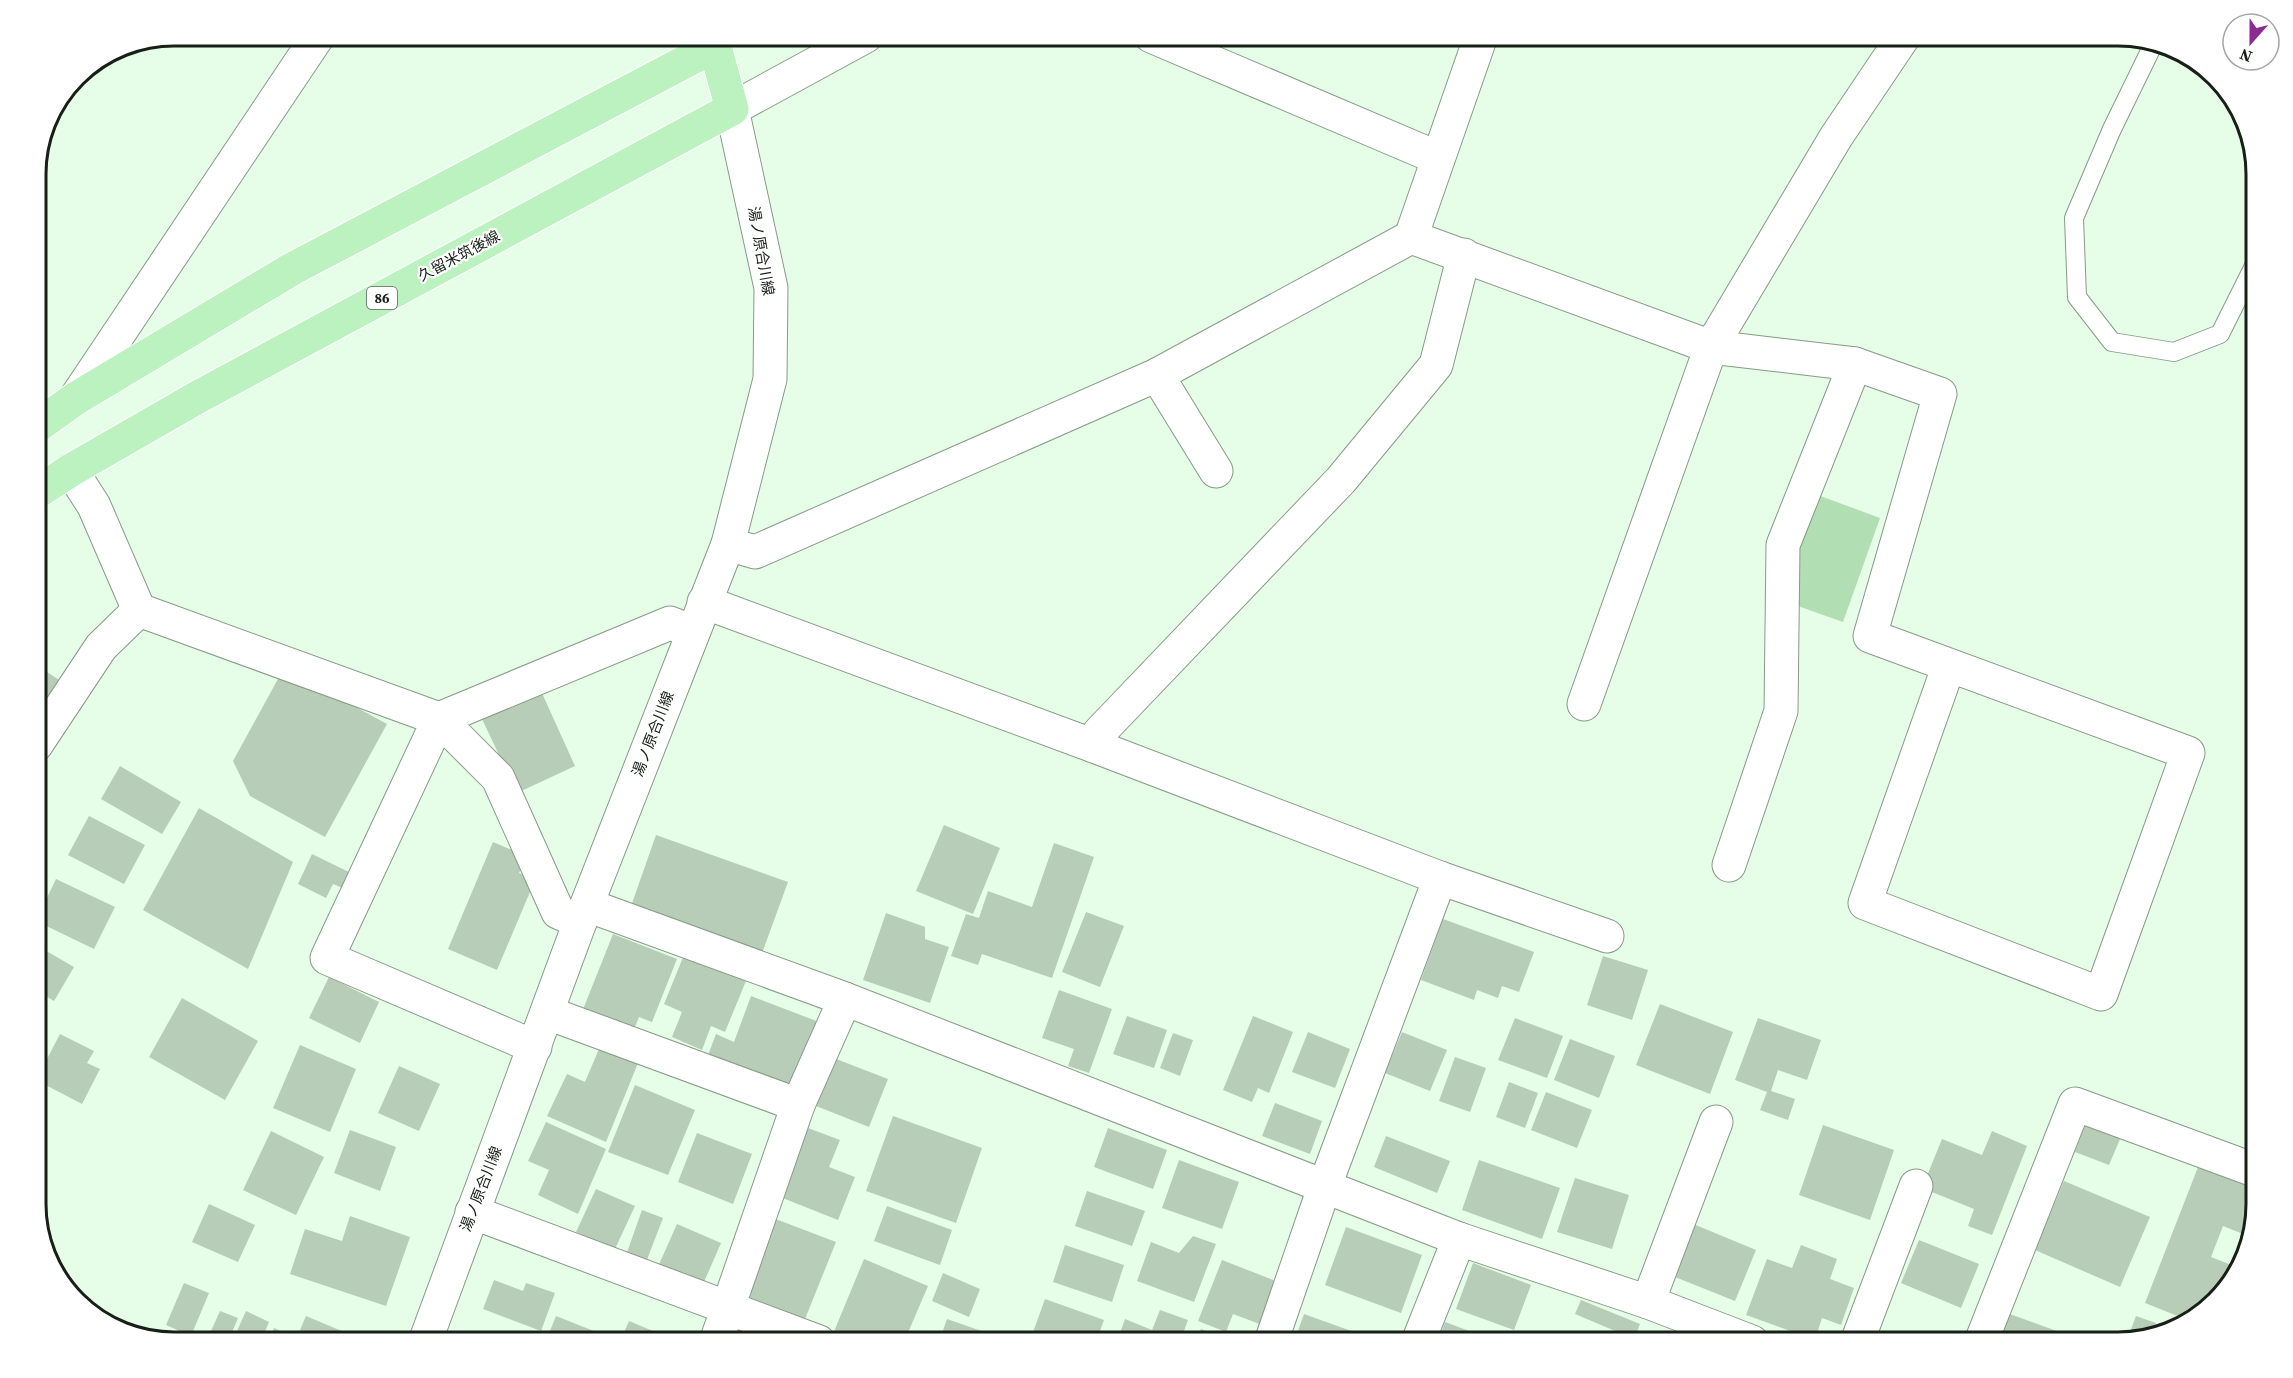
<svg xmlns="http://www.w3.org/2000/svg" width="2293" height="1378" font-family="'Source Serif 4','Noto Sans JP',serif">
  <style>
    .green { fill: #b2deb3 }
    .building { fill: #b8cdb8 }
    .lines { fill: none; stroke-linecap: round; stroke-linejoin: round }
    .lane-casing { stroke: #869b87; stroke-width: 20 }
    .street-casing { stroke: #869b87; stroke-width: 35 }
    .secondary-casing { stroke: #869b87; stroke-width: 35 }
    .primary-casing { stroke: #fff; stroke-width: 35 }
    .lane { stroke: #fff; stroke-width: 18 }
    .street { stroke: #fff; stroke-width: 33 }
    .secondary { stroke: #fff; stroke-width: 33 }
    .primary { stroke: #bbf2bf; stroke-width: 33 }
    .labels { text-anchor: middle; stroke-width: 4.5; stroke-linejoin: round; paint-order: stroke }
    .shield { fill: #fff; stroke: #5d625d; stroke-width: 1.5 }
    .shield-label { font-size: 14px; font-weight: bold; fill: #171f17 }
    .street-label { font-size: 15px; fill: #171f17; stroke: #fff }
    .rim { fill: none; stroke: #171f17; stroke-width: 3 }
  </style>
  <rect width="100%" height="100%" fill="#e6fde7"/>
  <path class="green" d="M1815,494L1880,518L1843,622L1795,605L1794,554Z"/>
  <g class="building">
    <path d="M36,665L64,683L36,725Z"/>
    <path d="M284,668L387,724L325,837L250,796L233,761Z"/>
    <path d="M541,691L575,766L517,793L482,719Z"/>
    <path d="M120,766L181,802L162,834L101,799Z"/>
    <path d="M199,808L293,862L248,969L143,910Z"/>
    <path d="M89,816L145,845L124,884L68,855Z"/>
    <path d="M944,825L1000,848L973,914L916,891Z"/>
    <path d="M656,835L788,882L761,956L630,909Z"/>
    <path d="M493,842L526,856L519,873L535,880L497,970L448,949Z"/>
    <path d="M1054,843L1094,857L1052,978L982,954L978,965L951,956L966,914L979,918L988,891L1032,907Z"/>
    <path d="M312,854L355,875L347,890L333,884L326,898L298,884Z"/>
    <path d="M56,879L115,907L94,949L36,921Z"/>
    <path d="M1086,912L1124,926L1100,987L1062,972Z"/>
    <path d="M886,913L925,927V939L949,947L930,1003L863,980Z"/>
    <path d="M1443,919L1534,952L1519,992L1502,986L1498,998L1477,990L1474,1000L1421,980Z"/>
    <path d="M613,934L677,959L652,1022L639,1017L631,1037L580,1017Z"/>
    <path d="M36,945L74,967L54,1001L36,990Z"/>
    <path d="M686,950L748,976L725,1032L711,1026L702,1050L672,1037L682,1012L664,1004Z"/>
    <path d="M1603,956L1648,970L1632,1020L1587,1005Z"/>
    <path d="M329,977L379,1002L360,1043L309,1018Z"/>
    <path d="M1059,990L1112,1009L1089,1073L1068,1066L1074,1049L1042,1038Z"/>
    <path d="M751,996L819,1022L790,1096L705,1063L716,1034L734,1042Z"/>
    <path d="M182,998L258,1041L225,1100L149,1057Z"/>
    <path d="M36,1004L47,1010L36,1029Z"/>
    <path d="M1660,1004L1733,1032L1710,1094L1636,1065Z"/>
    <path d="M1127,1016L1167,1030L1154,1068L1113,1054Z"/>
    <path d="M1253,1016L1293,1032L1269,1093L1258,1088L1252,1102L1223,1090Z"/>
    <path d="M1515,1018L1563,1036L1547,1078L1498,1060Z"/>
    <path d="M1758,1018L1821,1040L1807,1080L1778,1070L1771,1091L1795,1099L1788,1120L1760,1110L1767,1092L1735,1080Z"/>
    <path d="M1308,1032L1350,1049L1335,1088L1292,1072Z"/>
    <path d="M1402,1032L1447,1050L1430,1091L1385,1073Z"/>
    <path d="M1173,1033L1193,1040L1180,1076L1160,1068Z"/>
    <path d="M60,1034L94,1051L87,1063L100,1069L82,1104L36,1080Z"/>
    <path d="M1570,1039L1615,1056L1599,1098L1554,1080Z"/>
    <path d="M300,1045L356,1069L330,1132L273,1108Z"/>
    <path d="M599,1049L638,1063L606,1142L547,1116L567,1074L585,1082Z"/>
    <path d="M831,1057L888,1079L869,1127L811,1104Z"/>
    <path d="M1455,1057L1486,1068L1470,1112L1439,1101Z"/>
    <path d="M399,1066L440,1084L419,1131L378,1113Z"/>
    <path d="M1509,1082L1538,1093L1525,1128L1496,1117Z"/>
    <path d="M635,1085L695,1110L668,1175L608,1152Z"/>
    <path d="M1546,1092L1592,1110L1577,1148L1531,1130Z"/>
    <path d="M1275,1103L1322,1121L1310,1154L1262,1136Z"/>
    <path d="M893,1116L982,1148L956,1223L866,1191Z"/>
    <path d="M2088,1118L2123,1132L2109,1165L2075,1152Z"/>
    <path d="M546,1122L606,1149L578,1214L538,1195L549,1170L528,1161Z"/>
    <path d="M1823,1125L1894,1150L1870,1220L1799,1195Z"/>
    <path d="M808,1128L840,1140L829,1167L855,1177L838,1220L780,1197Z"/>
    <path d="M1108,1128L1167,1150L1153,1189L1094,1167Z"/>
    <path d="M350,1130L396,1147L380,1191L334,1173Z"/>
    <path d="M271,1131L324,1157L296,1215L243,1190Z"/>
    <path d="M1992,1131L2027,1146L1992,1235L1968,1226L1974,1209L1922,1188L1942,1139L1982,1155Z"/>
    <path d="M697,1133L752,1154L733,1204L678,1182Z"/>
    <path d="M1386,1136L1450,1161L1437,1193L1374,1167Z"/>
    <path d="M1179,1160L1239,1182L1222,1229L1162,1208Z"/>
    <path d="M1479,1160L1560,1188L1542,1239L1462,1210Z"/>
    <path d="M2200,1162L2257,1184V1203L2248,1236L2223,1226L2211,1257L2239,1268L2238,1273L2190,1321L2145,1303Z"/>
    <path d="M1575,1178L1629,1195L1612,1249L1557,1232Z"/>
    <path d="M2064,1181L2150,1217L2120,1287L2035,1250Z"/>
    <path d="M596,1189L635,1206L615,1249L576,1232Z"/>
    <path d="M1087,1191L1145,1211L1132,1246L1075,1226Z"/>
    <path d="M209,1204L255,1225L238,1262L192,1242Z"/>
    <path d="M887,1206L952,1230L940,1265L874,1241Z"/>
    <path d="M642,1210L663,1218L645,1265L625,1258Z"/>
    <path d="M350,1216L410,1237L386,1306L290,1274L305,1229L342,1241Z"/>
    <path d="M773,1218L836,1242L803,1324L741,1299Z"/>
    <path d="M1691,1223L1756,1250L1735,1301L1670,1275Z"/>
    <path d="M677,1224L721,1243L701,1289L657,1269Z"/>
    <path d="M1346,1227L1422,1255L1401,1313L1325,1285Z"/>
    <path d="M1193,1236L1216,1244L1194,1302L1137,1281L1151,1242L1179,1253Z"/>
    <path d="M1919,1240L1979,1264L1961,1308L1901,1283Z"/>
    <path d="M1065,1245L1124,1265L1112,1302L1053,1282Z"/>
    <path d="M1801,1245L1837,1259L1830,1279L1854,1288L1841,1325L1822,1318L1815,1340L1746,1315L1767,1259L1792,1268Z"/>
    <path d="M864,1259L928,1286L904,1342H852L833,1334Z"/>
    <path d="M1222,1260L1281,1283L1265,1326L1233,1314L1226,1332L1198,1321Z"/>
    <path d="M1473,1263L1531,1285L1514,1330L1456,1309Z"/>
    <path d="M943,1273L980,1289L969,1317L932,1301Z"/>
    <path d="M494,1280L523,1291L526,1283L555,1293L541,1331L483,1309Z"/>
    <path d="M184,1283L209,1293L191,1336L166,1325Z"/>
    <path d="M1045,1299L1104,1320L1096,1342H1051L1032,1335Z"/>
    <path d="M1581,1300L1640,1324L1634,1339L1575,1314Z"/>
    <path d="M1160,1310L1188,1320L1180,1342H1117L1125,1319L1152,1330Z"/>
    <path d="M220,1311L238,1318L228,1342H206Z"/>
    <path d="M246,1311L269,1322L261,1342H232Z"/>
    <path d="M2007,1313L2087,1342H1996Z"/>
    <path d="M1304,1314L1382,1342H1294Z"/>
    <path d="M306,1316L344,1332L349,1342H295Z"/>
    <path d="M556,1316L609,1337L607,1342L546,1341Z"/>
    <path d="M2136,1316L2156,1323L2152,1333L2127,1340Z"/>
    <path d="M2180,1318L2189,1322L2177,1326Z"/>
    <path d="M947,1319L1013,1342H939Z"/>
    <path d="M629,1321L679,1342H620Z"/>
    <path d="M1445,1322L1499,1342H1438Z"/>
    <path d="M274,1328L295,1337L293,1342H268Z"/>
    <path d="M1201,1329L1226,1339L1225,1342H1195Z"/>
    <path d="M465,1332L492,1342H462Z"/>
  </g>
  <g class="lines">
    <g class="lane-casing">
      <path id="lane" d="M2153,45L2112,129L2074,218L2077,297L2112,342L2174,352L2220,334L2257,260"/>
    </g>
    <g class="street-casing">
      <g id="street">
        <path d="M1151,36L1438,158"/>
        <path d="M1411,237L1711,347L1836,137L1904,36"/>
        <path d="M1855,364L1940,394L1870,636L2188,753L2101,994L1865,903L1949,665"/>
        <path d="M1157,375L1216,471"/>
        <path d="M75,399L318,36"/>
        <path d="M71,470L94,506L139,610L439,719L327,958L535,1047"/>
        <path d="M728,544L755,552L1157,375L1411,237L1481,36"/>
        <path d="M704,602L1094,746L1440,878L1324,1188L1271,1342"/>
        <path d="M1584,704L1711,347L1855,364L1783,545L1781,711L1729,865"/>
        <path d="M36,745L101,647L139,610"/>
        <path d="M1094,746L1099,733L1341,480L1436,365L1464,255"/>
        <path d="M1440,878L1607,936"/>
        <path d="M587,905L845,999L1459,1239L1648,1302L1752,1342"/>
        <path d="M580,922L558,912L498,778L439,719L670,623L693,632"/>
        <path d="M548,1013L798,1105"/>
        <path d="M472,1212L819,1342"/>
        <path d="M1648,1302L1716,1122"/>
        <path d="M716,1342L798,1105L845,999"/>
        <path d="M1418,1342L1459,1239"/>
        <path d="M1857,1342L1916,1186"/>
        <path d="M1981,1342L2075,1104L2257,1171"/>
      </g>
    </g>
    <g class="secondary-casing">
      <path id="secondary" d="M425,1342L580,922L728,544L770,379L771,288L732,109L866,36"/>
    </g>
    <g class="primary-casing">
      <g id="primary">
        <path d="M36,427L75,399L292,269L715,46"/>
        <path d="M36,493L71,470L198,397L732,109L712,36"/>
      </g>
    </g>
    <use href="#lane" class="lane"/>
    <use href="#street" class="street"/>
    <use href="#secondary" class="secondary"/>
    <use href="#primary" class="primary"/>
  </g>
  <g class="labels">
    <rect class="shield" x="367" y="287" width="30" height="22" rx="4.5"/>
    <g class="shield-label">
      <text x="382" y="303">86</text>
    </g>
    <g class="street-label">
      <text transform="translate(761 251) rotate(80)" y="5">湯ノ原合川線</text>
      <text transform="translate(459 256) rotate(-28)" y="5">久留米筑後線</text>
      <text transform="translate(653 734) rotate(-69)" y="5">湯ノ原合川線</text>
      <text transform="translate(481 1189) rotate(-69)" y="5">湯ノ原合川線</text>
    </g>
  </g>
  <path d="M0 0H2293V1378H0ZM174 46H2118A128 128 0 0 1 2246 174V1204A128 128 0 0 1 2118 1332H174A128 128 0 0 1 46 1204V174A128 128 0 0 1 174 46Z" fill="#fff" fill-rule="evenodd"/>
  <path class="rim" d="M174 46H2118A128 128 0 0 1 2246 174V1204A128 128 0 0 1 2118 1332H174A128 128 0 0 1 46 1204V174A128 128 0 0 1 174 46Z"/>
  <g transform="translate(2251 42) rotate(201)"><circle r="28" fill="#ffffff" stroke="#a2a5a2" stroke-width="1.5"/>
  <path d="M0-4.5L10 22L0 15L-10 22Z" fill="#8d2b92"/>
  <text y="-9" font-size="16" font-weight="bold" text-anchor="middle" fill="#171f17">N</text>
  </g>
</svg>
